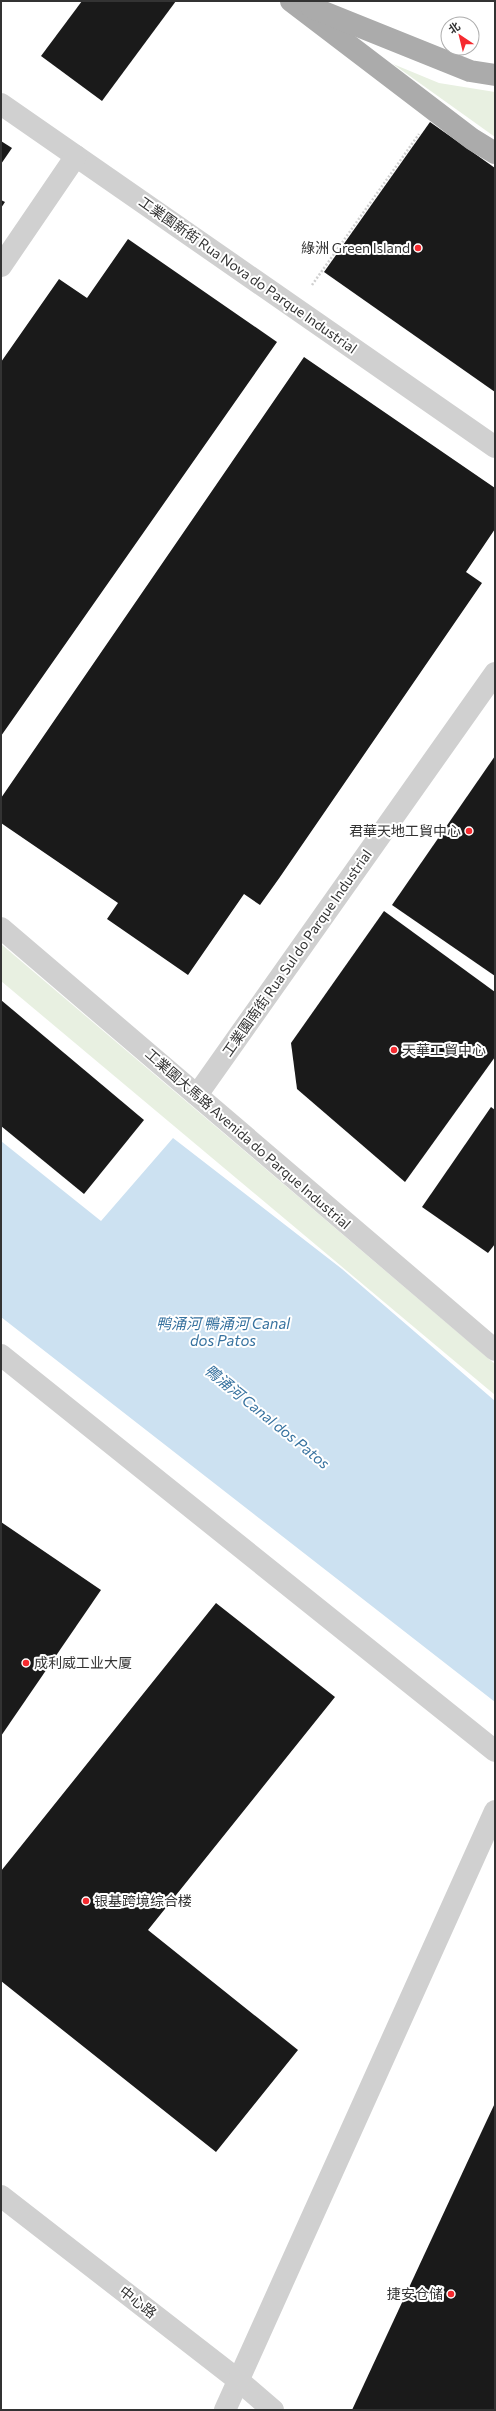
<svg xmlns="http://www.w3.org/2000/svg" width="496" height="2411" font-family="Commissioner,'Noto Sans SC',sans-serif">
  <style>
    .green { fill: #e8f0e1 }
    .water { fill: #cce1f1 }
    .building { fill: #1a1a1a }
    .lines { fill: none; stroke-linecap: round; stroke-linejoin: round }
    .path { stroke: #d0d0d0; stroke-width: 2.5; stroke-dasharray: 2 2; stroke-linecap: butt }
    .minor { stroke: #d0d0d0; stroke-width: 22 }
    .major { stroke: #ababab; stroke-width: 22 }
    .poi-dot { fill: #f52a2f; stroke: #fff; stroke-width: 1.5 }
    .labels { text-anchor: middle; stroke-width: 4; stroke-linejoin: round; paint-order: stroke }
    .poi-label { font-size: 14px; fill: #333; stroke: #fff; text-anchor: end }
    .street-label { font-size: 14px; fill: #333; stroke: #fff }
    .water-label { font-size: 15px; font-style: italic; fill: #37729f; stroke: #fff }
  </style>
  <rect width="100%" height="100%" fill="#fff"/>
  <g class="green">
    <path d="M393,64L439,83L495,92V137Z"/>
    <path d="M1,944L495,1364V1395L1,981Z"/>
  </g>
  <path class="water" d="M173,1138L342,1269L495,1401V1702L1,1317V1141L101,1221Z"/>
  <g class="building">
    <path d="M82,1H176L102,101L41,56Z"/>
    <path d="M430,122L495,168V392L324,272Z"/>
    <path d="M1,141L12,148L1,164Z"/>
    <path d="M1,200L5,202L1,208Z"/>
    <path d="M128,239L277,342L1,736V362L59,279L87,298Z"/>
    <path d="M304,357L495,488V529L466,572L482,583L280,877L260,905L244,894L188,975L107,919L118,903L1,823V798Z"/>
    <path d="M495,756V976L392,905Z"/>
    <path d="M384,911L495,992V1057L405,1182L297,1089L291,1043Z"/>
    <path d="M1,1000L144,1120L84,1194L1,1126Z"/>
    <path d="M491,1107L495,1110V1244L488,1253L422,1207Z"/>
    <path d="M1,1522L101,1590L1,1736Z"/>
    <path d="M216,1603L335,1697L148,1930L298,2050L216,2152L1,1981V1871Z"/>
    <path d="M495,2103V2410H352L466,2165Z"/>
  </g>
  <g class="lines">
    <path class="path" d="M312,285L419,134"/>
    <g class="minor">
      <path d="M1,104L495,447"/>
      <path d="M1,266L76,156"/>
      <path d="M1,928L495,1350"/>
      <path d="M197,1095L495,673"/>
      <path d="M1,1355L495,1751"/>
      <path d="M1,2196L238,2380L273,2410"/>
      <path d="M225,2410L495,1811"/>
    </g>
    <g class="major">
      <path d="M291,1L472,139L495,153"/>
      <path d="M311,7L470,71L495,75"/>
    </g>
  </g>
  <g class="poi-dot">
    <circle cx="418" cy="248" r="4"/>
    <circle cx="469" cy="831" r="4"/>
    <circle cx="394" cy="1050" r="4"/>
    <circle cx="26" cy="1663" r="4"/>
    <circle cx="86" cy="1901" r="4"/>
    <circle cx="451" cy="2294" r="4"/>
  </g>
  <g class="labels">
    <g class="poi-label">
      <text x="410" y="253">綠洲 Green Island</text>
      <text x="461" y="836">君華天地工貿中心</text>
      <text x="402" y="1055" text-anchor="start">天華工貿中心</text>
      <text x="34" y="1668" text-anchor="start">成利威工业大厦</text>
      <text x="94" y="1906" text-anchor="start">银基跨境综合楼</text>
      <text x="443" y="2299">捷安仓储</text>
    </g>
    <g class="street-label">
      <text transform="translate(248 275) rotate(35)" y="5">工業園新街 Rua Nova do Parque Industrial</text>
      <text transform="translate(297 953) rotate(-55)" y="5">工業園南街 Rua Sul do Parque Industrial</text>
      <text transform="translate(248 1139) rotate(41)" y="5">工業園大馬路 Avenida do Parque Industrial</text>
      <text transform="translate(138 2302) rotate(38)" y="5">中心路</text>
    </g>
    <g class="water-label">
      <text x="223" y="1329">鸭涌河 鴨涌河 Canal<tspan x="223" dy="17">dos Patos</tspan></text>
      <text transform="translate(267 1417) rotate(39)" y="5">鴨涌河 Canal dos Patos</text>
    </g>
  </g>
  <rect width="496" height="2411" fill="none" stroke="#333333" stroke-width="4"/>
  <g transform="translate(460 36) rotate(325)"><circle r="19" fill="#ffffff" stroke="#adadad"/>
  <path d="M0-3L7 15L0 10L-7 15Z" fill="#f52a2f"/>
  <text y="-6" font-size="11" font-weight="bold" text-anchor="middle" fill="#333333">北</text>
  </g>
</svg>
